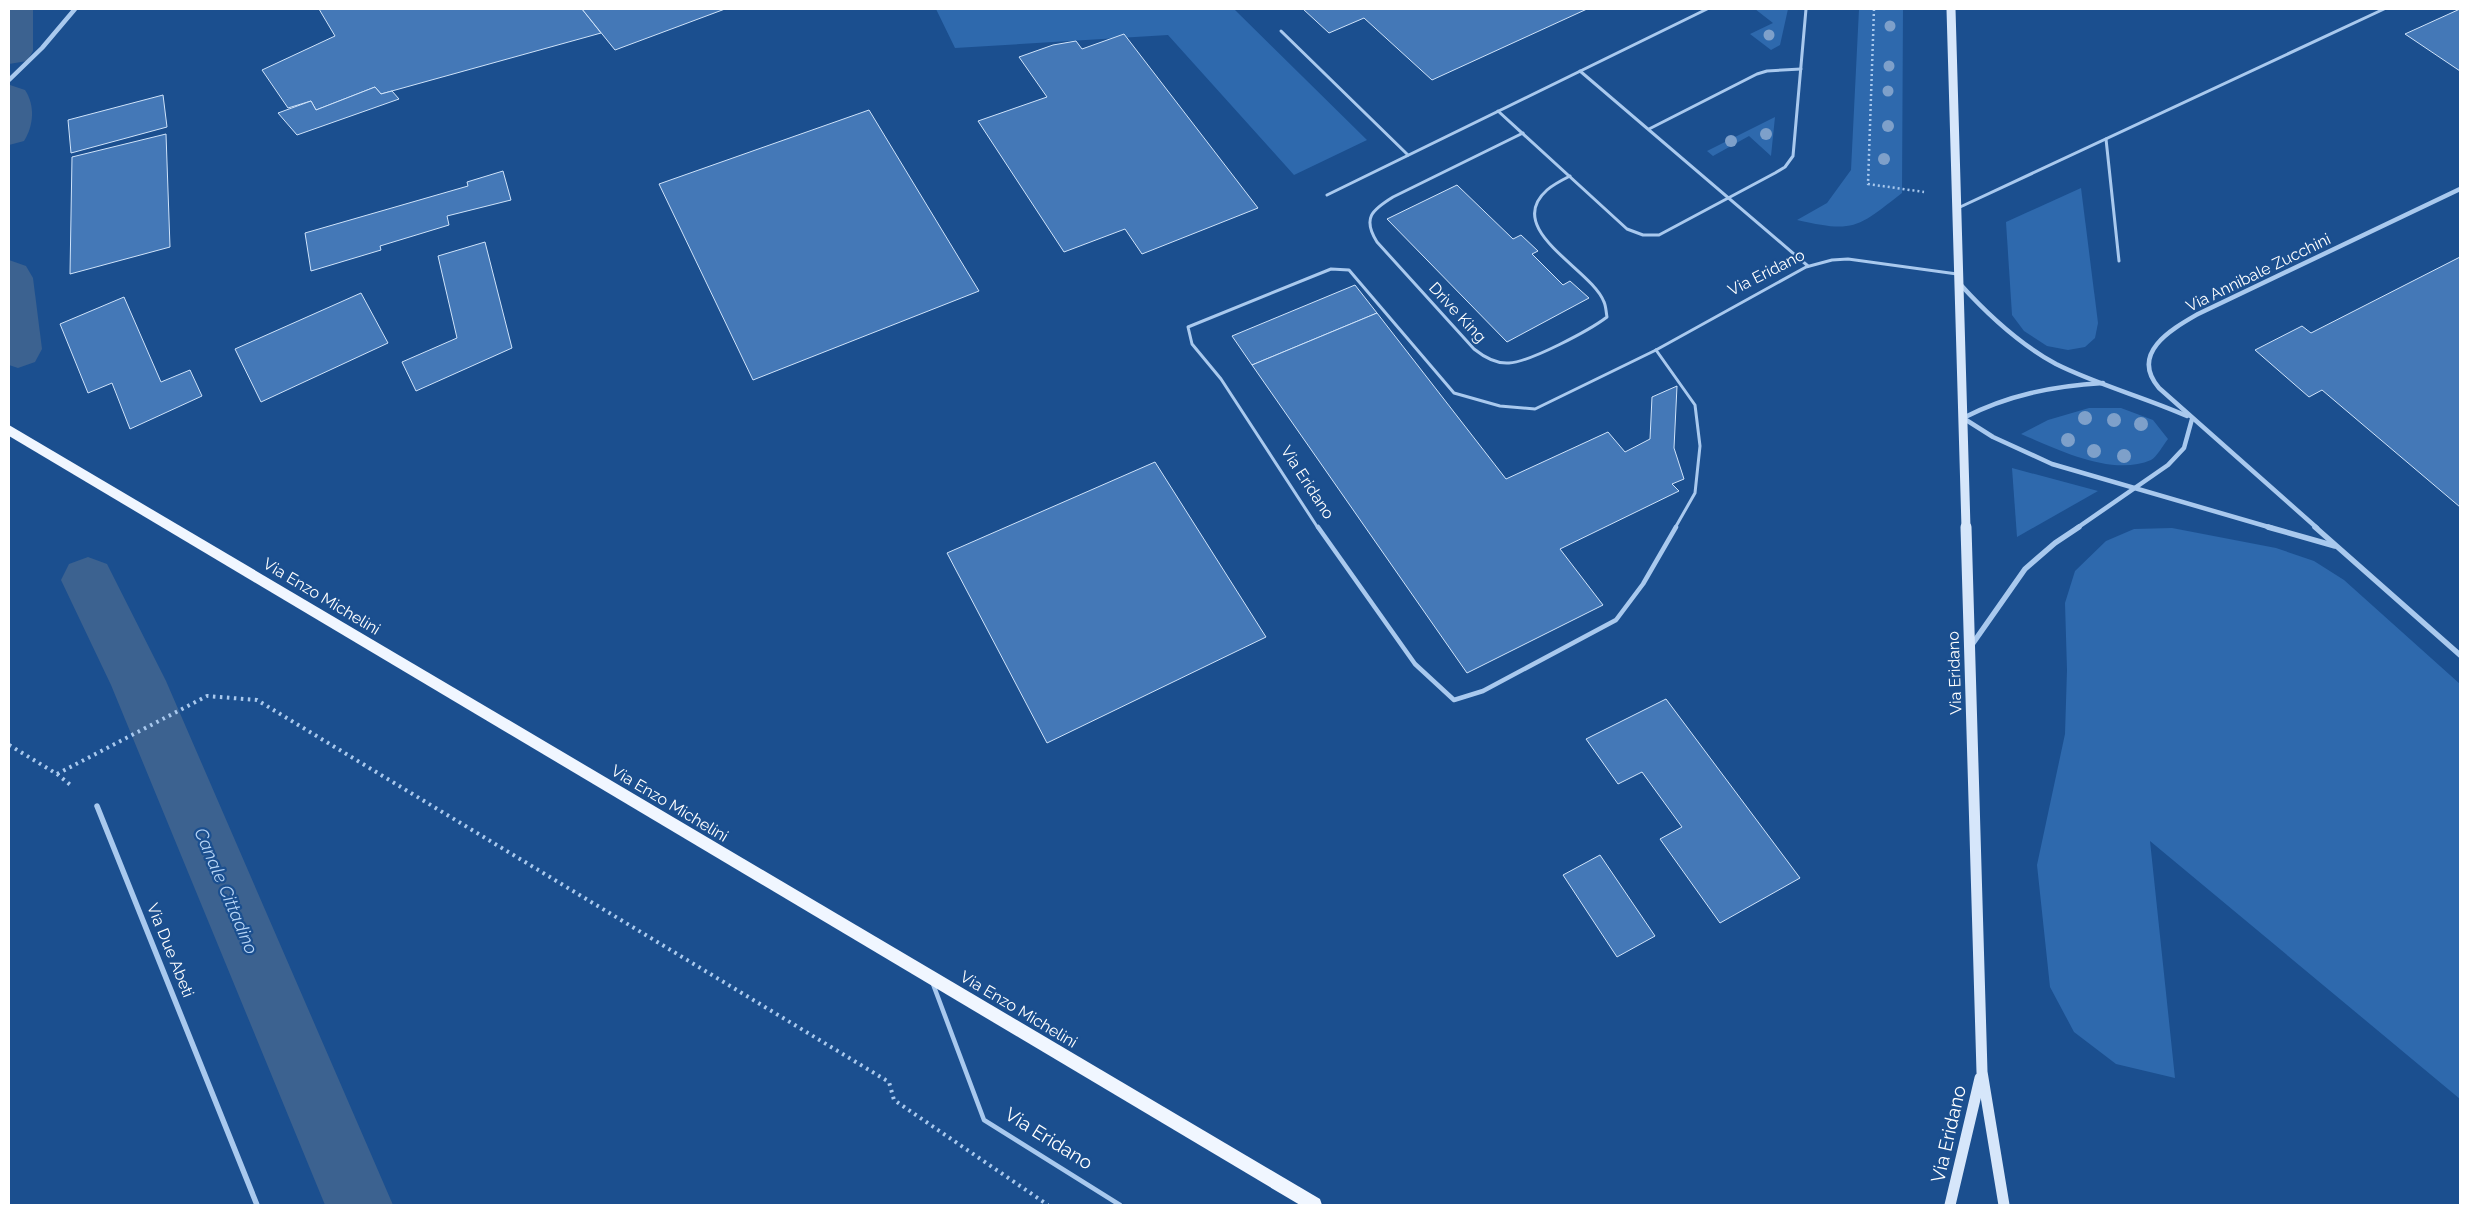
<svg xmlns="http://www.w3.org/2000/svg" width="2469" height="1214" font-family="Raleway,sans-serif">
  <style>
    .green { fill: #2e69ad }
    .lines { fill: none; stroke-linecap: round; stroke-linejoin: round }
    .canal { fill: #3c6290; fill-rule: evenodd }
    .building { fill: #4478b7; stroke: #cfe3fa }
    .path-far1 { stroke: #a9c9ee; stroke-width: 2.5; stroke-dasharray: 2 3; stroke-linecap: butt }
    .path { stroke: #a9c9ee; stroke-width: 4; stroke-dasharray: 2.5 4.5; stroke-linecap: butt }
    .lane-far1 { stroke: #a9c9ee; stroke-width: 3 }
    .lane { stroke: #a9c9ee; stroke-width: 4.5 }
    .street-far1 { stroke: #a9c9ee; stroke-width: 4.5 }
    .street { stroke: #a9c9ee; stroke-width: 5.5 }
    .secondary-far1 { stroke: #d6e6fa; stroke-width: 9 }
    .secondary { stroke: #d6e6fa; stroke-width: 11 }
    .primary { fill: #f0f6ff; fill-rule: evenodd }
    .tree { fill: #7ea0ca }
    .labels { text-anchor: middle; stroke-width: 4.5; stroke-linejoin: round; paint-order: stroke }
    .street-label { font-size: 16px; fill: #fff; stroke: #1b4f8f }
    .water-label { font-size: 18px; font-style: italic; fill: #b5d3f5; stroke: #1b4f8f }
    .near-street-label { font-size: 19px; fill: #fff; stroke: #1b4f8f }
  </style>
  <rect width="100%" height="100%" fill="#1b4f8f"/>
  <g class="green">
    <path d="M936,9H1236L1235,10L1367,140L1294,175L1168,35L955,48Z"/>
    <path d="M1755,9H1788L1780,45L1771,50L1750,34L1773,23Z"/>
    <path d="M1859,9H1903L1902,193C1857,228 1854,233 1797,220L1827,203L1851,170Z"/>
    <path d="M1775,117L1771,156L1749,136L1713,156L1707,151Z"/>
    <path d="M2081,188L2098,323L2095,338L2085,347L2068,350L2047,346L2024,331L2012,315L2006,222Z"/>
    <path d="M2089,408H2121L2153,420L2168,439C2163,445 2157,457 2151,460C2112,477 2057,449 2021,434L2048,420Z"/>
    <path d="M2012,468L2098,491L2017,537Z"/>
    <path d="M2172,528L2276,548L2314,561L2344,580L2460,684V1099L2150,841L2175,1078L2116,1064L2074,1032L2050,987L2037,865L2065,734L2067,670L2065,603L2075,571L2106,541L2134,529Z"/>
  </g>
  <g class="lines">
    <g class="canal">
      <path d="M9,9H33V51L27,61L9,64Z"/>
      <path d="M10,85L25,90C35,105 34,125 24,141L9,145Z"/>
      <path d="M9,260L26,266L33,278L42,349L35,362L18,368L9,365Z"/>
      <path d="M88,557L107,564L166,681L393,1205H325L111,685L61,580L69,564Z"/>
    </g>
  </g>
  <g class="building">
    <path d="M319,9H582L601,33L381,94L375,87L316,110L311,101L288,108L262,70L335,36Z"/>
    <path d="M582,9H725L615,50Z"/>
    <path d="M1303,9H1587L1432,80L1364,18L1329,33Z"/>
    <path d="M2460,9V71L2405,34Z"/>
    <path d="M1124,34L1258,208L1142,254L1125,229L1064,252L978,121L1047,97L1019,57L1053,45L1076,41L1082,49Z"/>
    <path d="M375,87L381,94L392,91L399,99L297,135L278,113L311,101L316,110Z"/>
    <path d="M163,95L167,127L71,153L68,120Z"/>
    <path d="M869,110L979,291L753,380L659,184Z"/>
    <path d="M166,134L170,247L70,274L72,157Z"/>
    <path d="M503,171L511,200L447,216L449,225L380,246L381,250L311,271L305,233L468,186L467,182Z"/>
    <path d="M1457,185L1513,239L1521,235L1538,251L1532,254L1563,285L1570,281L1589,298L1507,342L1387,219Z"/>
    <path d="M485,242L512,348L416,391L402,362L457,338L438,256Z"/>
    <path d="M2460,257V507L2322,390L2309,397L2255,350L2302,326L2311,333Z"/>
    <path d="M1355,285L1377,313L1252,365L1232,336Z"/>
    <path d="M361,293L388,343L261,402L235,349Z"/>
    <path d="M124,297L161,382L190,370L202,396L130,429L112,383L88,393L60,324Z"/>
    <path d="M1377,313L1506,479L1608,432L1625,452L1650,439L1652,397L1677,386L1674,448L1684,479L1672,484L1679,491L1560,549L1603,605L1467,673L1252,365Z"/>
    <path d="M1155,462L1266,637L1047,743L947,553Z"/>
    <path d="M1666,699L1800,878L1720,923L1660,839L1682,827L1642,772L1618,784L1586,739Z"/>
    <path d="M1600,855L1655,936L1617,957L1563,875Z"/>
  </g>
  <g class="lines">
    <path class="path-far1" d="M1874,9L1868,184L1924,192"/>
    <g class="path">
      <path d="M9,745L57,774L73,787"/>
      <path d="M57,774L207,696L257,700L889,1082L894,1100L1048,1205"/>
    </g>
    <g class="lane-far1">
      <path d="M1281,31L1408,155"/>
      <path d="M1580,71L1808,266"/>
      <path d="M1498,111L1627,229L1643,235H1659L1775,173L1785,167L1793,156L1806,9"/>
      <path d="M1649,129L1757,74L1767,71L1801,69"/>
      <path d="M1523,133L1393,197C1372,210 1362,218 1377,242L1474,349C1484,357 1496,364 1509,363C1530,362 1590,330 1607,317C1606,312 1606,306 1604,302C1592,269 1502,230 1547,190C1554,184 1562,180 1570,176"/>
      <path d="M2106,139L2119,261"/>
      <path d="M1327,195L1707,9"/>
      <path d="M1958,208L2384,9"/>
      <path d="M1656,350L1695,405L1700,446L1695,493L1675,528"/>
      <path d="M1656,350L1806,267L1832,260L1848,259L1957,274"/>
      <path d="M1318,528L1221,379L1192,344L1188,327L1331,269L1349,270L1454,393L1500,406L1535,409L1656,350"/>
    </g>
    <g class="lane">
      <path d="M1318,527L1415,664L1454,700L1483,691L1616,620L1643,584L1676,527"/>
      <path d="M933,984L984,1120L1120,1205"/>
    </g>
    <g class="street-far1">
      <path d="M9,80L42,48L75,9"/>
      <path d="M1960,284C1988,315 2019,344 2056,364C2098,385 2144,397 2187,416"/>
      <path d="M2103,383C2053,386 2008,395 1963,418L1993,437L2052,464L2272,528"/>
      <path d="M2077,528L2168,465L2184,448L2192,419"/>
      <path d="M2317,528L2159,388C2129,353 2172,329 2198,314L2460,189"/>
    </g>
    <g class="street">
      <path d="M2268,527L2335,546"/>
      <path d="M2315,527L2460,655"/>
      <path d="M1971,646L2025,569L2055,543L2079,527"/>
      <path d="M97,806L257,1205"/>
    </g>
    <path class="secondary-far1" d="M1951,9L1966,528"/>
    <g class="secondary">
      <path d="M1966,527L1982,1072L2004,1205"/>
      <path d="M1950,1205L1980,1078"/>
    </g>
    <path class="primary" d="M9,425L1320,1199L1322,1205H1300L9,436Z"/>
  </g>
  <g class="tree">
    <circle cx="1890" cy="26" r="5.5"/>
    <circle cx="1769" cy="35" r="5.5"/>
    <circle cx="1889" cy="66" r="5.5"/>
    <circle cx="1888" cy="91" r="5.5"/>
    <circle cx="1888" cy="126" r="6"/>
    <circle cx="1766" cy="134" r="6"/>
    <circle cx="1731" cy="141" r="6"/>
    <circle cx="1884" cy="159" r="6"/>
    <circle cx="2085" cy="418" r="7"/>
    <circle cx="2114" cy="420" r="7"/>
    <circle cx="2141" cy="424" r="7"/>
    <circle cx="2068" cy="440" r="7"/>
    <circle cx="2094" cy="451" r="7"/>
    <circle cx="2124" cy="456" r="7"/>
  </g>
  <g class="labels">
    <g class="street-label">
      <text transform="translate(1766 272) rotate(-27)" y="6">Via Eridano</text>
      <text transform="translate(2258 272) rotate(-26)" y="6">Via Annibale Zucchini</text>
      <text transform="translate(1458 312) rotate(47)" y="6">Drive King</text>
      <text transform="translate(1308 482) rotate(57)" y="6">Via Eridano</text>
      <text transform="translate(322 596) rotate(31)" y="6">Via Enzo Michelini</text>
      <text transform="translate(1954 673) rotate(-92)" y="6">Via Eridano</text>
      <text transform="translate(670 803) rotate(31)" y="6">Via Enzo Michelini</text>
      <text transform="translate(171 950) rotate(68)" y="6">Via Due Abeti</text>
      <text transform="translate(1019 1009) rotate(31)" y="6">Via Enzo Michelini</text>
    </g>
    <g class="water-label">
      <text transform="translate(226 891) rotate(67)" y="6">Canale Cittadino</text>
    </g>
    <g class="near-street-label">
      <text transform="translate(1948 1134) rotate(-77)" y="7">Via Eridano</text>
      <text transform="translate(1049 1138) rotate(32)" y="7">Via Eridano</text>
    </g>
  </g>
  <rect width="2469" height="1214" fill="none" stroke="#ffffff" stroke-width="20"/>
</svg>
